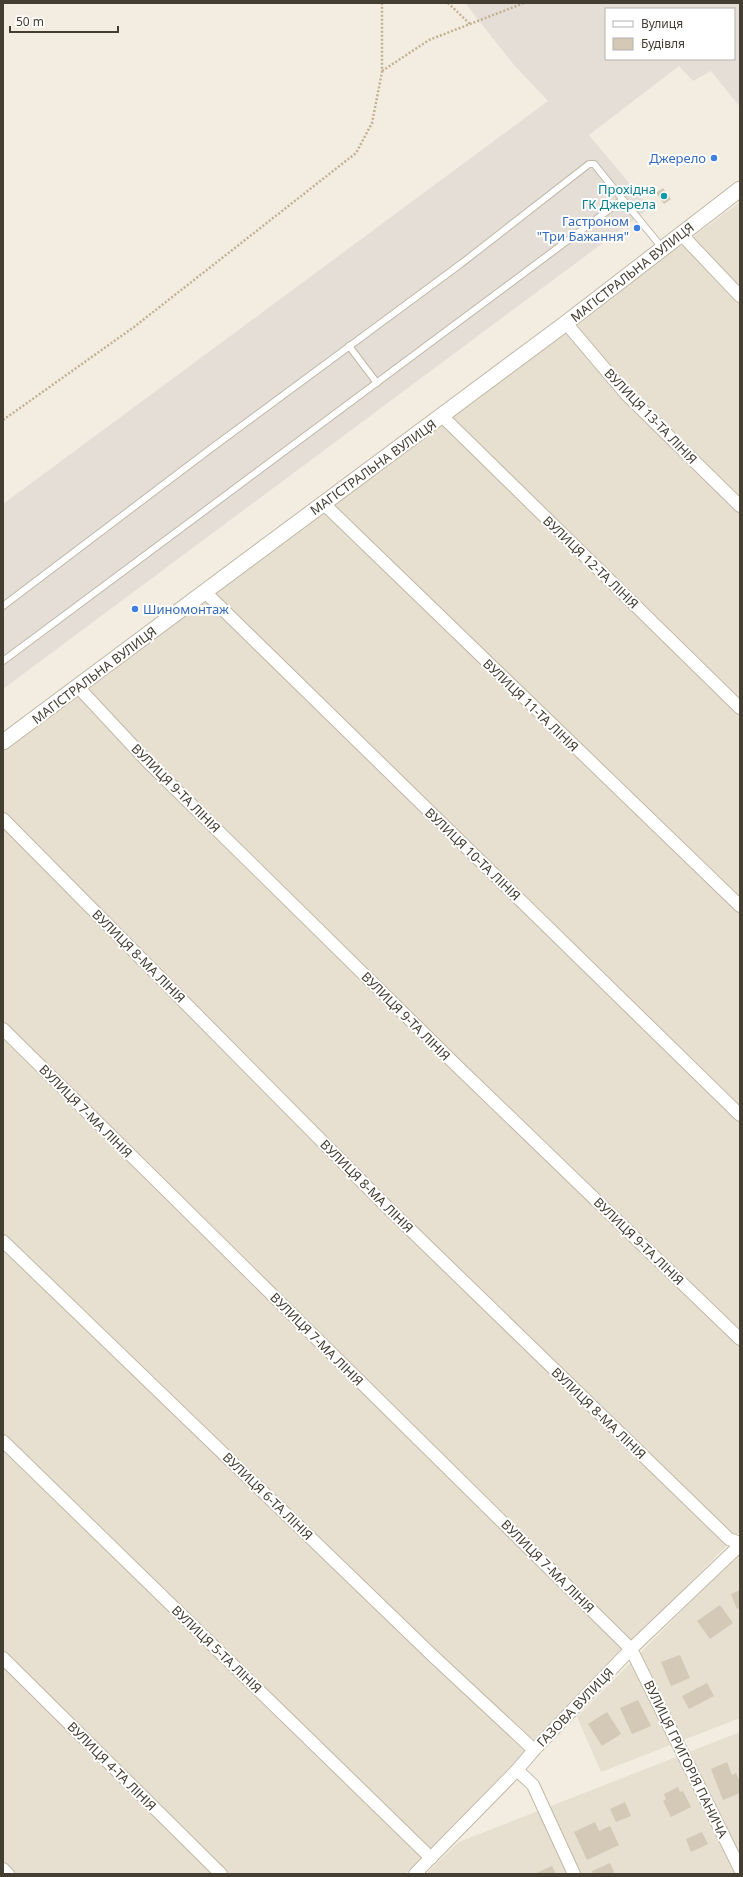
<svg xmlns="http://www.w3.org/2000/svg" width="743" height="1877" font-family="'Noto Sans',sans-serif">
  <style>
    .residential { fill: #e7dfcf }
    .industrial { fill: #e4ded7; fill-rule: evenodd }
    .building { fill: #d4c9b6 }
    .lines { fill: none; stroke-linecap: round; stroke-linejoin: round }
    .service-casing { stroke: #c1b8a6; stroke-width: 8 }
    .minor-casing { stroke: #c1b8a6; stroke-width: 14 }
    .tertiary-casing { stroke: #c1b8a6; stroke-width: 17 }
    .path { stroke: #c2b193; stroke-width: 2.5; stroke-dasharray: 2 2; stroke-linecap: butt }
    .service { stroke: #fff; stroke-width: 6 }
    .minor { stroke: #fff; stroke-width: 12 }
    .tertiary { stroke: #fff; stroke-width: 15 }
    .shop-dot { fill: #3f7fe0; stroke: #fff; stroke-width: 1.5 }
    .culture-dot { fill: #0f9aa8; stroke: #fff; stroke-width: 1.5 }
    .labels { text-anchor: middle; stroke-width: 4; stroke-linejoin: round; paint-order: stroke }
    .shop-label { font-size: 13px; fill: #366cbe; stroke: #fff; text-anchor: end }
    .culture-label { font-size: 13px; fill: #0d838f; stroke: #fff; text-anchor: end }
    .street-label { font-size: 13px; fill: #443d32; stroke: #fff }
  </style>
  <rect width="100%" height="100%" fill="#f3ede1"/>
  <g class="residential">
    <path d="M740,202V1532L405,1874H3V745Z"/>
    <path d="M740,1552V1718L601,1772L577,1717Z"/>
    <path d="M740,1732V1874H426L459,1842Z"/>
  </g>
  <path class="industrial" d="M465,3H740V107L711,71L693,81L679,66L589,135L650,208L3,689V504L548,101L514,65ZM606,9H734V59H606Z"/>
  <g class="building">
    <path d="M663,188L671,199L664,204L656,193Z"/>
    <path d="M740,1590V1607L737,1609L731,1594Z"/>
    <path d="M720,1605L733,1623L710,1639L697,1621Z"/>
    <path d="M680,1655L690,1678L671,1686L661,1662Z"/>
    <path d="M707,1683L714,1696L689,1709L682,1696Z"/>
    <path d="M638,1700L651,1726L632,1734L620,1708Z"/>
    <path d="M607,1712L621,1734L602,1746L588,1724Z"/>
    <path d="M727,1762L732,1775L736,1773L740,1782V1793L723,1800L711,1769Z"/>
    <path d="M678,1787L680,1792L683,1791L691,1807L671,1817L663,1801L666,1799L664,1794Z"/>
    <path d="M625,1802L631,1816L616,1822L610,1809Z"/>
    <path d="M595,1822L599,1831L610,1826L619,1845L587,1860L574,1832Z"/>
    <path d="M702,1832L708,1844L691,1852L686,1839Z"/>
    <path d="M610,1863L615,1874H593L592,1871Z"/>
    <path d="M552,1866L556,1874H534Z"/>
  </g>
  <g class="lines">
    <g class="service-casing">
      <g id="service">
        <path d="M349,346L377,383"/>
        <path d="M3,606L209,450L462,263L589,164H594L663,249"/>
        <path d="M3,661L622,200"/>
      </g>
    </g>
    <g class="minor-casing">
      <g id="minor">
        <path d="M681,234L740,296"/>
        <path d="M566,323L627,395L740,506"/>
        <path d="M442,416L740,708"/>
        <path d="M323,503L740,906"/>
        <path d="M205,592L740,1115"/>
        <path d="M78,687L148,762L457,1066L740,1339"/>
        <path d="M3,819L389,1209L729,1539L740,1543"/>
        <path d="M3,1029L631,1649L740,1869"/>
        <path d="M3,1241L433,1656L534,1750"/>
        <path d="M3,1441L431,1858"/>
        <path d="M3,1658L221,1874"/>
        <path d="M517,1770L533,1785L574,1874"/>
        <path d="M3,1869L8,1874"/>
        <path d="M415,1874L517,1770L534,1750L631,1649L740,1545"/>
      </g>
    </g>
    <g class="tertiary-casing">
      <path id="tertiary" d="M3,742L566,323L740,189"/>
    </g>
    <g class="path">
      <path d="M448,3L470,24"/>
      <path d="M382,71L429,40L524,3"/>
      <path d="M3,420L134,327L356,153L372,123L382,72V3"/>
    </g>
    <use href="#service" class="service"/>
    <use href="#minor" class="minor"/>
    <use href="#tertiary" class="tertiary"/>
  </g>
  <g class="shop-dot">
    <circle cx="714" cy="158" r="4"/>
    <circle cx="637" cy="228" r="4"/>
    <circle cx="135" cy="609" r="4"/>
  </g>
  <circle class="culture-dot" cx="664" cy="196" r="4"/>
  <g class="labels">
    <g class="shop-label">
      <text x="706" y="163">Джерело</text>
      <text x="629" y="226">Гастроном<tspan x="629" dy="15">"Три Бажання"</tspan></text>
      <text x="143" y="614" text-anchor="start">Шиномонтаж</text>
    </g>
    <g class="culture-label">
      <text x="656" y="194">Прохідна<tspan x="656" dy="15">ГК Джерела</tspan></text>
    </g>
    <g class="street-label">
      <text transform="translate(632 272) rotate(-38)" y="5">МАГІСТРАЛЬНА ВУЛИЦЯ</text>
      <text transform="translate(651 416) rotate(46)" y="5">ВУЛИЦЯ 13-ТА ЛІНІЯ</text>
      <text transform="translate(373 467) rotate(-36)" y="5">МАГІСТРАЛЬНА ВУЛИЦЯ</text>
      <text transform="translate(591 562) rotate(44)" y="5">ВУЛИЦЯ 12-ТА ЛІНІЯ</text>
      <text transform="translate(94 675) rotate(-37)" y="5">МАГІСТРАЛЬНА ВУЛИЦЯ</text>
      <text transform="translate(531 705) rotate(44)" y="5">ВУЛИЦЯ 11-ТА ЛІНІЯ</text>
      <text transform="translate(176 788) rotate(45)" y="5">ВУЛИЦЯ 9-ТА ЛІНІЯ</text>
      <text transform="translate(473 854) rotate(44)" y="5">ВУЛИЦЯ 10-ТА ЛІНІЯ</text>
      <text transform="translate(139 956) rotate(45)" y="5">ВУЛИЦЯ 8-МА ЛІНІЯ</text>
      <text transform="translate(406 1016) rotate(45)" y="5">ВУЛИЦЯ 9-ТА ЛІНІЯ</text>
      <text transform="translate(86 1111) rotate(45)" y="5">ВУЛИЦЯ 7-МА ЛІНІЯ</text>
      <text transform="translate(367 1186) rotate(45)" y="5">ВУЛИЦЯ 8-МА ЛІНІЯ</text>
      <text transform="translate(639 1241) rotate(44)" y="5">ВУЛИЦЯ 9-ТА ЛІНІЯ</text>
      <text transform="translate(317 1339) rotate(45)" y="5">ВУЛИЦЯ 7-МА ЛІНІЯ</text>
      <text transform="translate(599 1413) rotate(44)" y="5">ВУЛИЦЯ 8-МА ЛІНІЯ</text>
      <text transform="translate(268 1496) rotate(44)" y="5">ВУЛИЦЯ 6-ТА ЛІНІЯ</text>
      <text transform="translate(548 1566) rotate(45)" y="5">ВУЛИЦЯ 7-МА ЛІНІЯ</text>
      <text transform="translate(217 1649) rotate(44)" y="5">ВУЛИЦЯ 5-ТА ЛІНІЯ</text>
      <text transform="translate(575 1707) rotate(-46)" y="5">ГАЗОВА ВУЛИЦЯ</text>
      <text transform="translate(686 1759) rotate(64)" y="5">ВУЛИЦЯ ГРИГОРІЯ ПАНИЧА</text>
      <text transform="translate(112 1766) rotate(45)" y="5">ВУЛИЦЯ 4-ТА ЛІНІЯ</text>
    </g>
  </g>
  <rect width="743" height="1877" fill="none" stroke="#443d32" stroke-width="8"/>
  <rect x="605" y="8" width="130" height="52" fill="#ffffff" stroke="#b4b1ad"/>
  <rect x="613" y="21" width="20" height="6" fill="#ffffff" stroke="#b4b1ad"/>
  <text x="641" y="28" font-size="12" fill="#443d32">Вулиця</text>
  <rect x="613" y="38" width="20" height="12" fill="#d4c9b6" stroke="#b4b1ad"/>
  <text x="641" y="48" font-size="12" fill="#443d32">Будівля</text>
  <path d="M10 26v6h108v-6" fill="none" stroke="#443d32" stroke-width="2"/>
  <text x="16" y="26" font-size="12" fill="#443d32" stroke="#ffffff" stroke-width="3" paint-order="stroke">50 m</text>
</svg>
